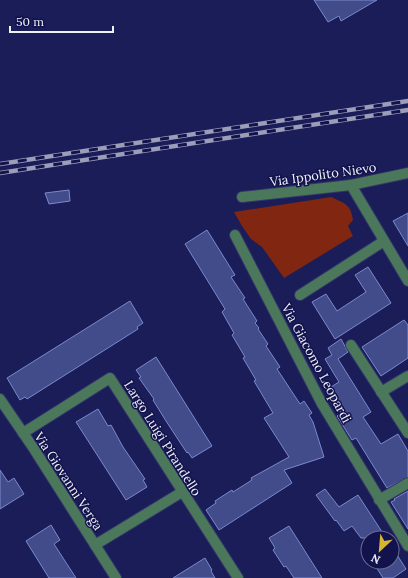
<svg xmlns="http://www.w3.org/2000/svg" width="408" height="578" font-family="Lora,serif">
  <style>
    .green { fill: #802611 }
    .building { fill: #424c8b; stroke: #7b89cd }
    .lines { fill: none; stroke-linecap: round; stroke-linejoin: round }
    .minor-casing { stroke: #34366b; stroke-width: 12 }
    .minor { stroke: #4b785b; stroke-width: 10 }
    .rail-casing { stroke: #9b9db9; stroke-width: 4.5 }
    .rail { stroke: #12124c; stroke-width: 3; stroke-dasharray: 9; stroke-linecap: butt }
    .labels { text-anchor: middle; stroke-width: 3; stroke-linejoin: round; paint-order: stroke }
    .street-label { font-size: 13px; fill: #eff1f8; stroke: #12124c }
  </style>
  <rect width="100%" height="100%" fill="#1a1d58"/>
  <path class="green" d="M331,197C344,203 351,204 353,220L348,226L353,236L284,278L262,247L251,239L242,226L234,212Z"/>
  <g class="building">
    <path d="M314,0H377L341,21L339,16L328,22Z"/>
    <path d="M69,190L70,201L49,204L45,193Z"/>
    <path d="M408,213V246L393,221Z"/>
    <path d="M207,230L235,275L231,277L245,298L243,299L257,321L255,323L259,328L258,329L268,344L266,346L280,367L277,369L300,404L304,401L312,413L309,415L313,422L324,457L284,470L292,483L219,530L206,510L216,503L215,501L232,490L233,492L252,480L251,478L289,457L264,418L273,413L254,381L256,380L243,358L245,357L232,335L234,333L222,312L225,309L185,244Z"/>
    <path d="M368,267L391,303L335,339L312,302L326,294L337,311L366,292L355,275Z"/>
    <path d="M130,301L143,323L137,327L138,329L27,399L25,397L20,400L7,378Z"/>
    <path d="M404,320L408,325V358L381,376L362,347Z"/>
    <path d="M341,339L348,352L338,359L371,412L363,417L381,444L398,434L408,451V477L387,488L356,438L352,440L337,416L341,413L331,397L335,394L331,387L339,382L325,359L332,355L328,348Z"/>
    <path d="M156,357L212,446L192,458L188,452L187,453L166,421L153,400L154,399L139,378L141,377L136,370Z"/>
    <path d="M98,409L108,426L111,425L123,447L145,479L143,480L147,487L126,500L76,422Z"/>
    <path d="M0,470L8,482L14,478L24,494L0,509Z"/>
    <path d="M325,489L339,507L358,495L386,538H361L352,526L344,531L336,520L335,521L316,495Z"/>
    <path d="M408,491V529L391,502L395,500L394,499Z"/>
    <path d="M51,525L60,540L54,544L76,578H49L26,541Z"/>
    <path d="M289,526L322,578H294L286,566L284,567L273,550L275,548L269,538Z"/>
    <path d="M392,547L406,569L393,578H383L373,562H392Z"/>
    <path d="M205,558L212,570L211,571L215,578H173Z"/>
  </g>
  <g class="lines">
    <g class="minor-casing">
      <g id="minor">
        <path d="M351,185L408,281"/>
        <path d="M242,197L351,185L408,173"/>
        <path d="M235,235L322,404L408,546"/>
        <path d="M300,295L384,241"/>
        <path d="M351,345L408,433"/>
        <path d="M381,392L408,376"/>
        <path d="M0,399L34,449L116,578"/>
        <path d="M23,433L110,378L238,578"/>
        <path d="M379,500L408,483"/>
        <path d="M95,545L182,492"/>
      </g>
    </g>
    <use href="#minor" class="minor"/>
    <g class="rail-casing">
      <g id="rail">
        <path d="M0,164L408,101"/>
        <path d="M0,173L408,110"/>
      </g>
    </g>
    <use href="#rail" class="rail"/>
  </g>
  <g class="labels">
    <g class="street-label">
      <text transform="translate(323 174) rotate(-8)" y="5">Via Ippolito Nievo</text>
      <text transform="translate(317 363) rotate(62)" y="5">Via Giacomo Leopardi</text>
      <text transform="translate(163 438) rotate(58)" y="5">Largo Luigi Pirandello</text>
      <text transform="translate(69 481) rotate(57)" y="5">Via Giovanni Verga</text>
    </g>
  </g>
  <g transform="translate(380 550) rotate(206)"><circle r="19" fill="#12124c" stroke="#6a6b91"/>
  <path d="M0-3L7 15L0 10L-7 15Z" fill="#d5b534"/>
  <text y="-6" font-size="11" font-weight="bold" text-anchor="middle" fill="#eff1f8">N</text>
  </g>
  <path d="M10 26v6h103v-6" fill="none" stroke="#eff1f8" stroke-width="2"/>
  <text x="16" y="26" font-size="12" fill="#eff1f8" stroke="#12124c" stroke-width="3" paint-order="stroke">50 m</text>
</svg>
